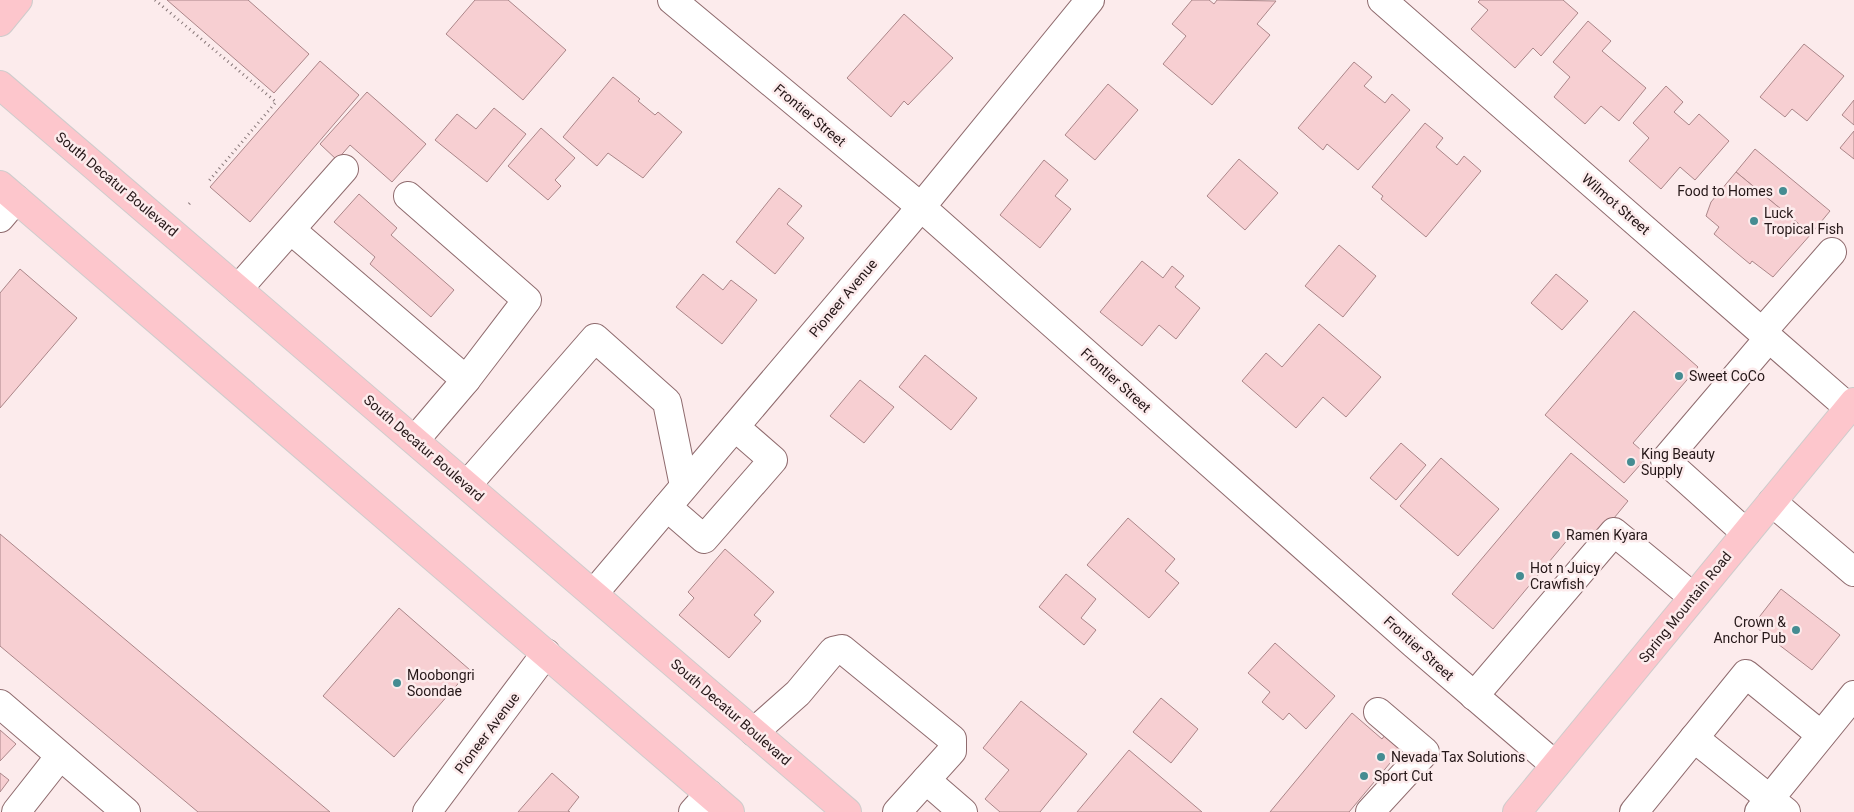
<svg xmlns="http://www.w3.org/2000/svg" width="1854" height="812" font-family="Roboto,sans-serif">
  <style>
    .building { fill: #f7cfd2; stroke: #ab8689 }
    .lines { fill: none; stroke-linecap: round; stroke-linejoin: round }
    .minor-casing { stroke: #8f6b6e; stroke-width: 30 }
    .major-casing { stroke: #cfcccc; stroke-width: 30 }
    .path { stroke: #887879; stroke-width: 3; stroke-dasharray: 1 4; stroke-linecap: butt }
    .minor { stroke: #fff; stroke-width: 28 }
    .major { stroke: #fdc6cc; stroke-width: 28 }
    .poi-dot { fill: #458c92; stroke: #fcebec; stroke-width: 2 }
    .labels { text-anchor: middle; stroke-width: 5; stroke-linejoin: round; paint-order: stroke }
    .street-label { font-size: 14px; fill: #251718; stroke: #fcebec }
    .poi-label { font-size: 14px; fill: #251718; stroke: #fcebec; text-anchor: start }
  </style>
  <rect width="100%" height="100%" fill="#fcebec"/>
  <g class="building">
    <path d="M167,0H248L309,54L274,93Z"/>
    <path d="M475,0H508L566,50L523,100L446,34Z"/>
    <path d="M1192,0H1209L1214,4L1217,0L1276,1L1257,24L1270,35L1212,105L1163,64L1186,36L1172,24Z"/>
    <path d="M1480,0H1563L1578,13L1541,56L1533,48L1515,68L1471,29L1488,10L1478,2Z"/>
    <path d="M904,14L953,58L908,105L904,101L891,117L847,78Z"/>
    <path d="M1588,21L1611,41L1602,51L1646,88L1619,121L1601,106L1585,124L1554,97L1570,77L1553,62Z"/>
    <path d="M1804,44L1844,76L1807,121L1792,109L1785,117L1760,97Z"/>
    <path d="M320,61L359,95L250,222L210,187Z"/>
    <path d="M1354,62L1372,77L1364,86L1385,103L1392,94L1410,110L1358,170L1327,144L1323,150L1298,128Z"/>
    <path d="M613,77L640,99L638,101L655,115L658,112L682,132L643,178L608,153L597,166L563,137Z"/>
    <path d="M1108,84L1138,110L1095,160L1065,135Z"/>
    <path d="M1666,86L1683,102L1674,112L1689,125L1699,114L1729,141L1695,180L1680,167L1661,189L1629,161L1649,138L1633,123Z"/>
    <path d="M367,92L426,144L392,182L350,145L337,160L320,144Z"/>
    <path d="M1854,100V125L1842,115Z"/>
    <path d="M494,108L526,134L487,182L435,140L457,114L476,129Z"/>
    <path d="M1425,123L1443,138L1436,147L1457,165L1464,156L1481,171L1426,237L1381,199L1383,196L1372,187Z"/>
    <path d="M541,128L575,158L555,180L561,186L548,200L508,166Z"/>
    <path d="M1854,131V159L1840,148Z"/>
    <path d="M1755,149L1830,211L1811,234L1736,172Z"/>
    <path d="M1239,159L1278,193L1245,230L1207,196Z"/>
    <path d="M1044,160L1068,180L1055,196L1071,209L1040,248L1000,215Z"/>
    <path d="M1736,172L1811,234L1773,277L1752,261L1750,264L1714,234L1719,227L1706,216L1711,202Z"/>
    <path d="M779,188L802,206L787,224L804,238L775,274L736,242Z"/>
    <path d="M359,194L397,228L391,235L454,290L431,317L370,264L375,257L334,222Z"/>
    <path d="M1339,245L1376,276L1343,317L1305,286Z"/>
    <path d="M1142,261L1163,278L1172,266L1184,276L1175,287L1200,308L1176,339L1159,325L1142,346L1100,312Z"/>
    <path d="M20,269L77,318L0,408V293Z"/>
    <path d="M703,274L723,290L731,280L757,300L722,344L676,307Z"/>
    <path d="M1556,274L1588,301L1562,330L1531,303Z"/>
    <path d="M1634,311L1698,367L1633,443L1648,456L1624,483L1545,415Z"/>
    <path d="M1319,324L1381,377L1346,417L1323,397L1296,428L1242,381L1266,353L1282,367Z"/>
    <path d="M925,355L977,398L951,430L899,387Z"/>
    <path d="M860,380L894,407L864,443L830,416Z"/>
    <path d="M1401,443L1426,465L1396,500L1370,478Z"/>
    <path d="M1571,453L1628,501L1591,546L1574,532L1493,629L1452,594Z"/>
    <path d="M1441,458L1499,509L1458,556L1400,506Z"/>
    <path d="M1128,518L1175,559L1165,571L1179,583L1149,618L1087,565Z"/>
    <path d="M0,534L330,812H198L0,646Z"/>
    <path d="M725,549L774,592L754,615L761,621L729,658L679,615L694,598L688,592Z"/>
    <path d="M1066,574L1096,599L1081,618L1096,630L1084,645L1039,607Z"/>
    <path d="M1781,589L1840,635L1812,670L1753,625Z"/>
    <path d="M399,608L470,670L394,757L323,696Z"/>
    <path d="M1275,643L1335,696L1306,729L1289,713L1283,720L1262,702L1270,692L1248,673Z"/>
    <path d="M1161,698L1198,729L1171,763L1133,732Z"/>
    <path d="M1021,701L1087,754L1040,812H1000L985,799L1009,770L983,748Z"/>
    <path d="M1352,713L1382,739L1389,730L1406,744L1349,812H1270Z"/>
    <path d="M0,730L16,744L0,761Z"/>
    <path d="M1129,750L1202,812H1077Z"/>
    <path d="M0,773L9,780L0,792Z"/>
    <path d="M552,773L579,797L568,811L570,812H518Z"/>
  </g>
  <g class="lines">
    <g class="minor-casing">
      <g id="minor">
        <path d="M672,0L921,207L1414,644L1555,765"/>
        <path d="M1382,0L1849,408"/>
        <path d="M408,196L527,300L466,380"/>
        <path d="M0,218L16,199"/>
        <path d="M291,230L466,380L415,440"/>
        <path d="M238,289L344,169"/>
        <path d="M1762,332L1832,252"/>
        <path d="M467,485L595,338L667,402L684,486"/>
        <path d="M1772,502L1854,572"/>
        <path d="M667,507L704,539L773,460L735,427"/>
        <path d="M1746,533L1665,460L1769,338"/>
        <path d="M594,593L921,207L1090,0"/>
        <path d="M1474,696L1614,532L1693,597"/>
        <path d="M0,704L126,812"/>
        <path d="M754,732L798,693L833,651L842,649L952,739V751L897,812"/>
        <path d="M1694,738L1786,812"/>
        <path d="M926,780L963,812"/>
        <path d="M16,812L60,756"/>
        <path d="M427,812L546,653"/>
        <path d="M693,812L709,794"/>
        <path d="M1370,812L1425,752L1378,712"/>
        <path d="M1634,812L1746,674L1821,735"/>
        <path d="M1759,812L1854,695"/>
      </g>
    </g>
    <g class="major-casing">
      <g id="major">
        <path d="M0,22L18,0"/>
        <path d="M0,85L847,812"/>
        <path d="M0,185L730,812"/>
        <path d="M1517,812L1854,402"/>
      </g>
    </g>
    <g class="path">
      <path d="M155,0L276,102L208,182"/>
      <path d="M189,204L192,201"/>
    </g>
    <use href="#minor" class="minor"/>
    <use href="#major" class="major"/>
  </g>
  <g class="poi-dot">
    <circle cx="1783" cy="191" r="5"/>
    <circle cx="1754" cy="221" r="5"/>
    <circle cx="1679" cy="376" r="5"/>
    <circle cx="1631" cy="462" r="5"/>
    <circle cx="1556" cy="535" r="5"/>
    <circle cx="1520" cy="576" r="5"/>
    <circle cx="1796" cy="630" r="5"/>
    <circle cx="397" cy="683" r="5"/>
    <circle cx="1381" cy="757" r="5"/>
    <circle cx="1364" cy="776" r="5"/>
  </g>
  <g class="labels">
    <g class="street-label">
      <text transform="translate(810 115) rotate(40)" y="5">Frontier Street</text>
      <text transform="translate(117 184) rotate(40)" y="5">South Decatur Boulevard</text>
      <text transform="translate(1616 204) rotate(41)" y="5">Wilmot Street</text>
      <text transform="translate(843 298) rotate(-50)" y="5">Pioneer Avenue</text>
      <text transform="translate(1116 380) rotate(42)" y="5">Frontier Street</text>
      <text transform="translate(424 448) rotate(41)" y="5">South Decatur Boulevard</text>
      <text transform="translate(1685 607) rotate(-51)" y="5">Spring Mountain Road</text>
      <text transform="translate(1419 648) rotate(42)" y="5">Frontier Street</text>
      <text transform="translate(731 712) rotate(41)" y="5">South Decatur Boulevard</text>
      <text transform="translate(487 733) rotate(-53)" y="5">Pioneer Avenue</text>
    </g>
    <g class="poi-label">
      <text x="1773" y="196" text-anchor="end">Food to Homes</text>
      <text x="1764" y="218">Luck<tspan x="1764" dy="16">Tropical Fish</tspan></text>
      <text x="1689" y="381">Sweet CoCo</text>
      <text x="1641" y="459">King Beauty<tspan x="1641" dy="16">Supply</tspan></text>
      <text x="1566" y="540">Ramen Kyara</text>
      <text x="1530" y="573">Hot n Juicy<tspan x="1530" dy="16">Crawfish</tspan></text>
      <text x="1786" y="627" text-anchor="end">Crown &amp;<tspan x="1786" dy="16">Anchor Pub</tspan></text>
      <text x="407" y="680">Moobongri<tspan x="407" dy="16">Soondae</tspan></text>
      <text x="1391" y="762">Nevada Tax Solutions</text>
      <text x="1374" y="781">Sport Cut</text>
    </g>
  </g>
</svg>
